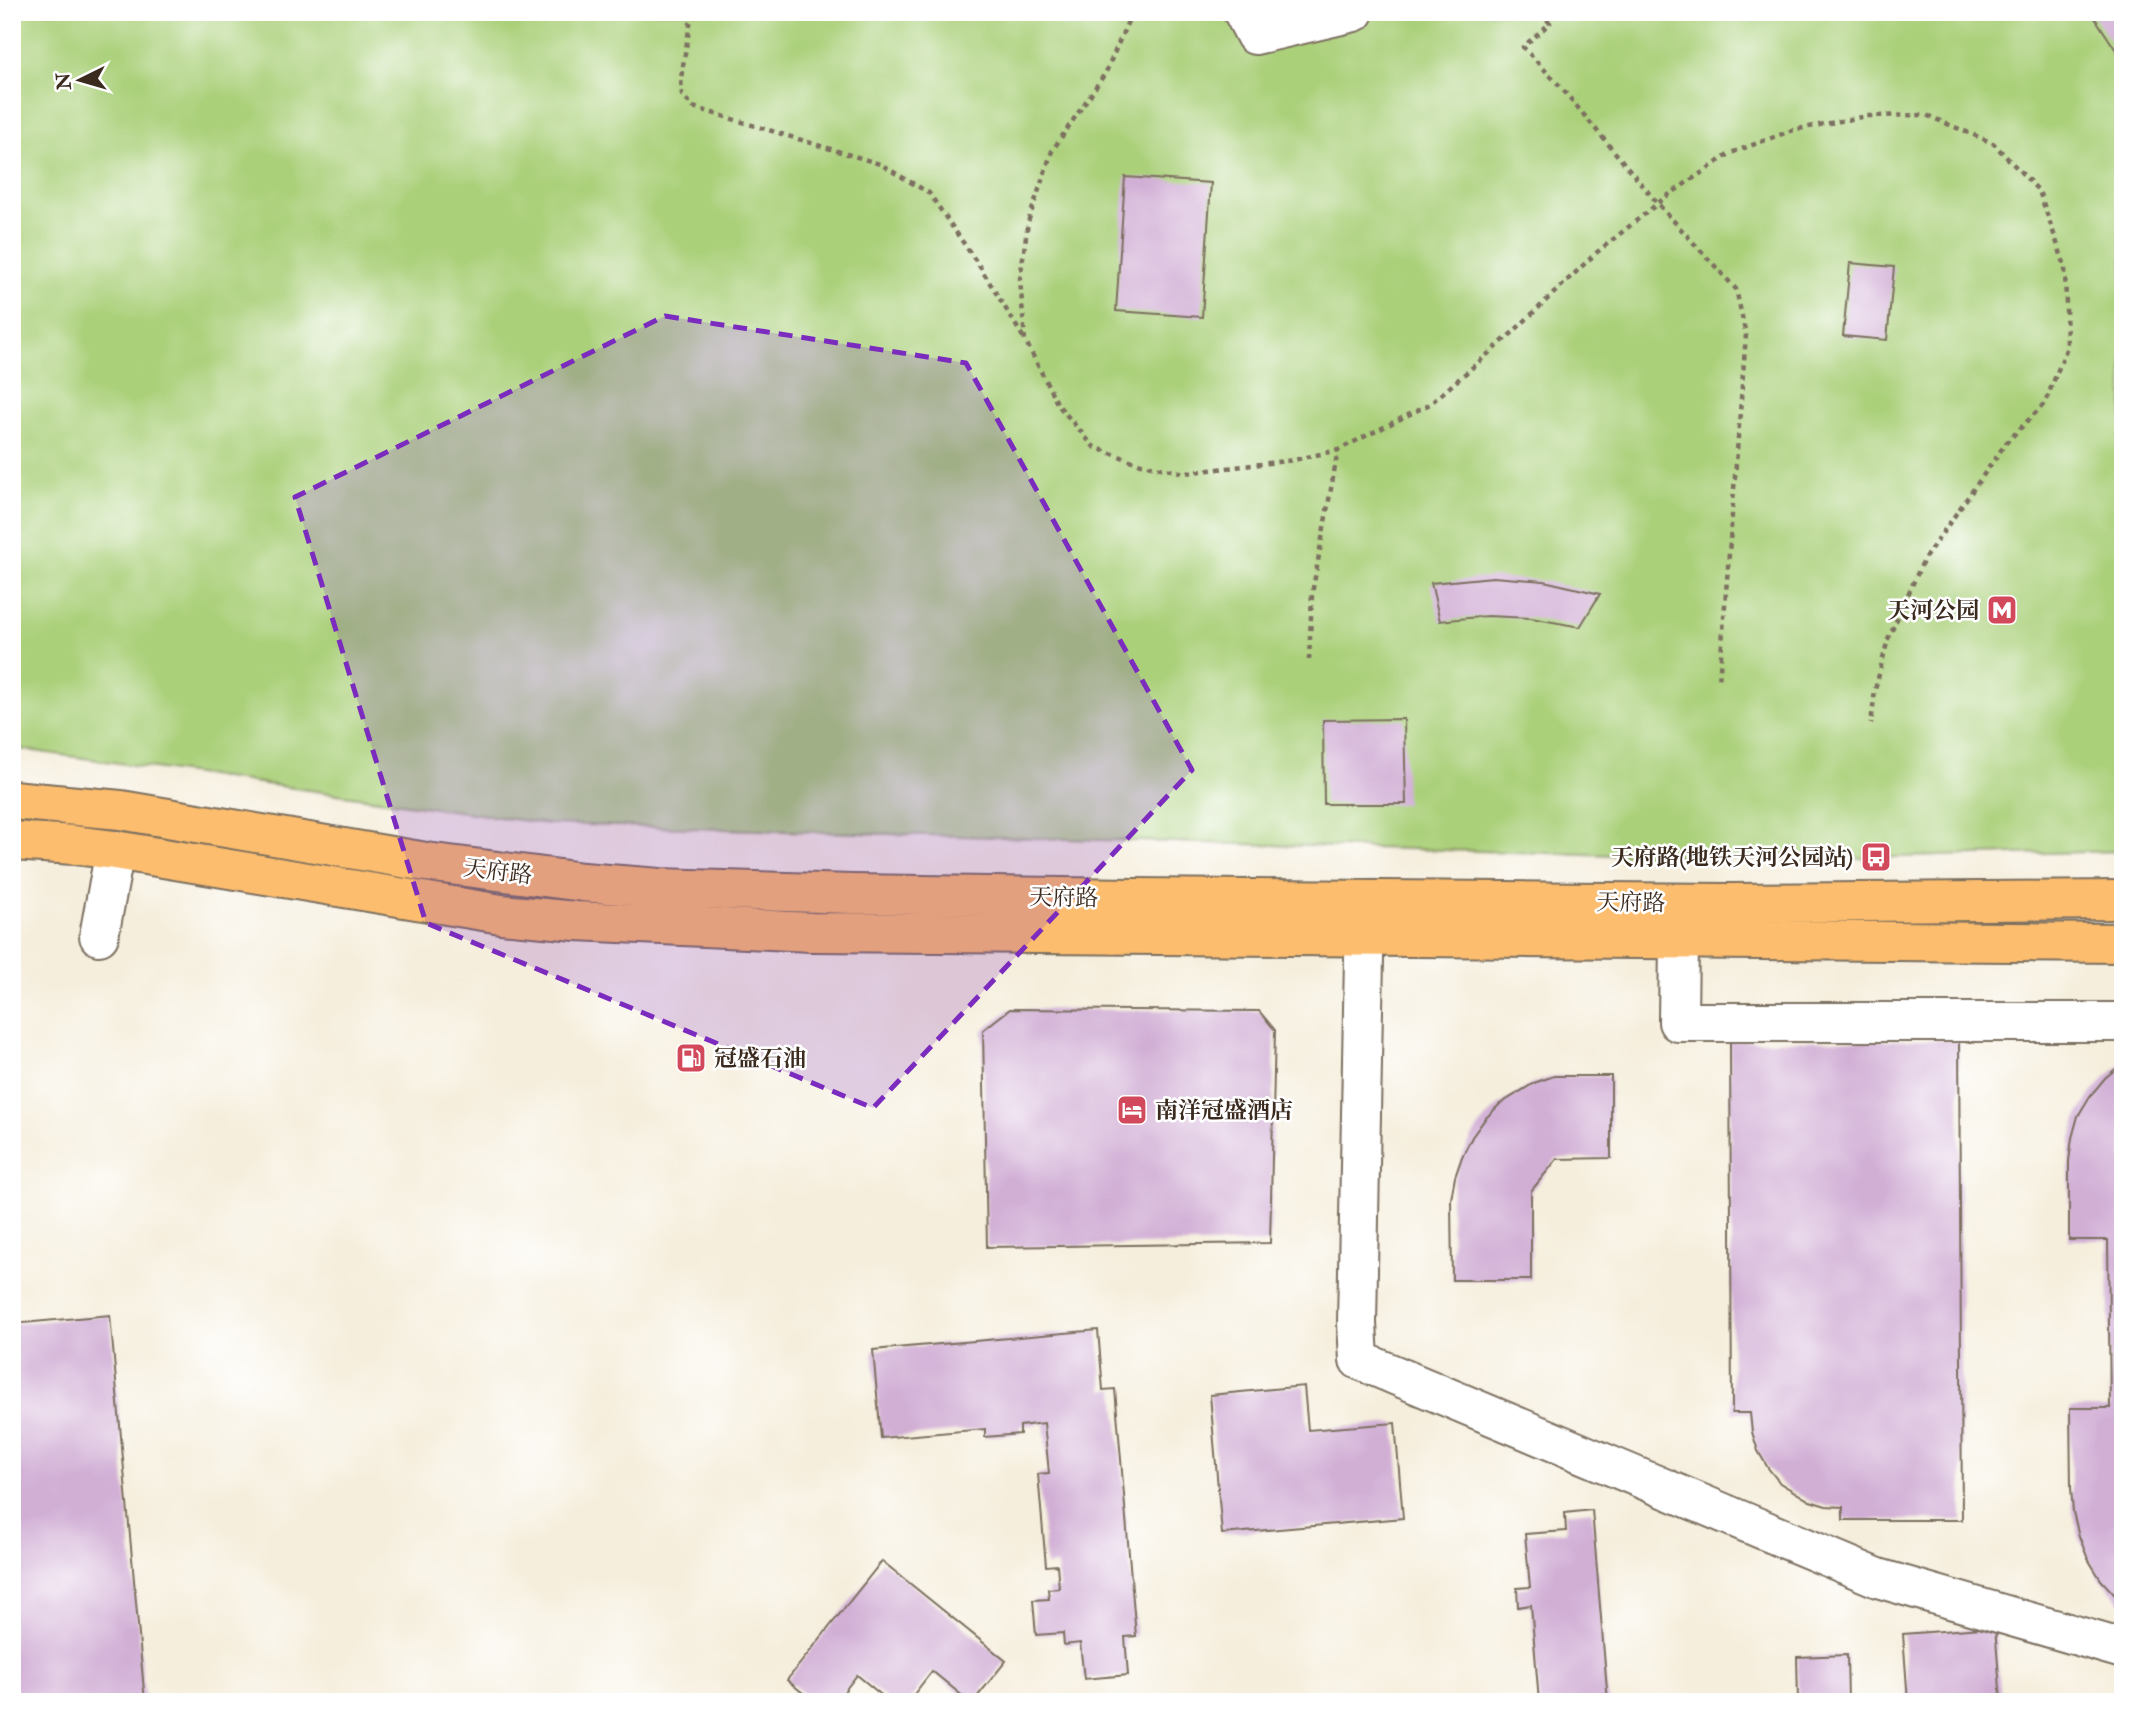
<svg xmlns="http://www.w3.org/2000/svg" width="2135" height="1714" font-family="'IM FELL Double Pica','Noto Serif SC',serif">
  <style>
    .green { fill: #abd07a; stroke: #737d4c; stroke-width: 2 }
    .building { fill: #d1afd5 }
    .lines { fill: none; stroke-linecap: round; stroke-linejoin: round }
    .minor-casing { stroke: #7c6f60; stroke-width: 42 }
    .major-casing { stroke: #7c6f60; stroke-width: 42 }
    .path { stroke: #7c6f60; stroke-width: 4.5; stroke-dasharray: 5 5; stroke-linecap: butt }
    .minor { stroke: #fff; stroke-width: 38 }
    .major { stroke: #fcbd6e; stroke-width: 38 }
    .marked { fill: #7b2cbf; fill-opacity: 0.2; stroke: #7b2cbf; stroke-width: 5; stroke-dasharray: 14 9; stroke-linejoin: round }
    .labels { text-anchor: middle; stroke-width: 5; stroke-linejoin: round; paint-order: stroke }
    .poi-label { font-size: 23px; font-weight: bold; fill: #3b2a1e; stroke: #fff; text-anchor: end }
    .street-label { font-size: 23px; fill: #3b2a1e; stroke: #fff }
  </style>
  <rect width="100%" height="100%" fill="#fff"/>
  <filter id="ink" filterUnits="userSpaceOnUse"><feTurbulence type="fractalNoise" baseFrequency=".0143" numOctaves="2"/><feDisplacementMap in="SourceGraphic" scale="14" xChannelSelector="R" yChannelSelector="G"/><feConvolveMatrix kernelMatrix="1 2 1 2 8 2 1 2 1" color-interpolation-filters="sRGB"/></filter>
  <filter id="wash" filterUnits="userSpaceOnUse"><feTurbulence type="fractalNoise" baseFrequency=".00686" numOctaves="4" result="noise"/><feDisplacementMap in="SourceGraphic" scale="28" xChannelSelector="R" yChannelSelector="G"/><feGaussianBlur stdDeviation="1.57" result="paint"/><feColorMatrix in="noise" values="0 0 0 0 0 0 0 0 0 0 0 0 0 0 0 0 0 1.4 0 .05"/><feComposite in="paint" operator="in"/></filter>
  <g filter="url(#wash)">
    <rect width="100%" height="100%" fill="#f5eedc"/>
    <path class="green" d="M12,12H2123V851L1789,860L548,824L12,748Z"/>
    <g id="blocks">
      <g class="building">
        <path d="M2091,12H2123V61Z"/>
        <path d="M1125,177L1211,183L1202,317L1116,311Z"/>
        <path d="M1850,263L1894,267L1887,340L1843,336Z"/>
        <path d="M1493,577L1544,581L1600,594L1580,627L1531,618L1487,616L1440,621L1431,583Z"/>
        <path d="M1404,719L1406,804H1324L1323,720Z"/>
        <path d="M1010,1009L1259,1011L1275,1030L1270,1243L987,1247L983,1030Z"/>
        <path d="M1959,1040L1962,1520H1843V1507L1826,1506L1810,1501L1780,1483L1768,1468L1758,1451L1752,1432L1750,1413H1732L1730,1041Z"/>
        <path d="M2123,1063V1604L2101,1580L2088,1559L2079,1536L2073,1512L2071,1488L2070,1408H2110L2108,1240H2069V1161L2072,1138L2078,1116L2090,1096L2105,1078Z"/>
        <path d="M1554,1076H1611V1158L1557,1159L1531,1191V1280H1452L1451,1199L1455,1177L1462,1157L1472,1137L1485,1119L1500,1104L1534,1083Z"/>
        <path d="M110,1315L145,1702H12V1324Z"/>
        <path d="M1098,1330L1103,1390L1115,1389L1136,1636L1125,1637L1128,1675L1084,1679L1080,1643L1064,1645L1063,1633L1036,1635L1033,1600L1049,1599L1048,1589L1059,1588L1057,1565L1046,1566L1038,1474L1049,1473L1044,1423L1020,1426V1434L985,1437V1429L881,1438L873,1350Z"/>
        <path d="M1304,1386L1308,1430L1395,1423L1403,1518L1222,1534L1210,1395Z"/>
        <path d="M1592,1510L1608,1702H1539L1531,1605L1518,1607L1517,1588L1530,1587L1525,1534L1566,1531L1565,1513Z"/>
        <path d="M882,1561L1006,1661L973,1702H970L932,1671L908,1702H890L857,1675L836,1702H814L787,1680Z"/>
        <path d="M1995,1627L2001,1702H1908L1903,1634Z"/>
        <path d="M1847,1655L1848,1702H1798L1797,1657Z"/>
      </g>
    </g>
  </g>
  <g filter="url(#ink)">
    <use href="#blocks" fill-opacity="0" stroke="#7c6f60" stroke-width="2"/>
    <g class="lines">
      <g class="minor-casing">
        <g id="minor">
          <path d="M1243,12L1255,35L1354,12"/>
          <path d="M1365,905L1357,1323L1359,1360L1878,1578L2123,1649"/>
          <path d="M99,936L115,850"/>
          <path d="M1679,940L1678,1022H2123"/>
        </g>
      </g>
      <g class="major-casing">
        <g id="major">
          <path d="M12,800L121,810L426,862L583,882L660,888L853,894L1134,898L1729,903L2123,900"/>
          <path d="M12,841L74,845L115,850L501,914L576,921L811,932L2123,943"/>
        </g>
      </g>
      <g class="path">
        <path d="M692,12L681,78L682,95L693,107L880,164L929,193L980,267L1025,340"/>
        <path d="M1132,12L1106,72L1052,151L1028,222L1020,279L1025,340L1058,405L1094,447L1141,464L1185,473L1294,460L1338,450L1430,404L1511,334L1596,253L1667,196L1731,153L1793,130L1867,116L1926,115L1993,143L2039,191L2065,266L2067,347L2045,403L2006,443L1924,559L1888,639L1875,690L1871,724"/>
        <path d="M1540,12L1550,23L1523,47L1559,85L1658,204L1736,289L1746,335L1719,682"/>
        <path d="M1309,660L1312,594L1338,450"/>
      </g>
      <use href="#minor" class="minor"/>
      <use href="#major" class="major"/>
    </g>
  </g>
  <path class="marked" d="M665,316L966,363L1192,770L873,1108L426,923L295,497Z"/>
  <defs>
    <g id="metro-square" transform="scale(1.575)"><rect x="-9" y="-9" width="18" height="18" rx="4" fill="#d1495b" stroke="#fff"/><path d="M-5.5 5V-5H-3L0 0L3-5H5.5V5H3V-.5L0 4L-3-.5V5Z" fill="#fff"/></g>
    <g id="bus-square" transform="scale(1.575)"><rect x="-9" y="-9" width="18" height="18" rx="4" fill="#d1495b" stroke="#fff"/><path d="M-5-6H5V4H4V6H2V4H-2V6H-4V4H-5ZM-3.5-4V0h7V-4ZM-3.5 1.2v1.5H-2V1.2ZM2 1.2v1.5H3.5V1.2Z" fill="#fff"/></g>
    <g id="fuel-square" transform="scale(1.575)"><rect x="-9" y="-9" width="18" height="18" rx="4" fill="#d1495b" stroke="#fff"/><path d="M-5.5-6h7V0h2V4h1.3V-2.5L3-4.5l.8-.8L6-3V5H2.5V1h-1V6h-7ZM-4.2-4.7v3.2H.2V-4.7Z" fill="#fff"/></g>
    <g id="hotel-square" transform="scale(1.575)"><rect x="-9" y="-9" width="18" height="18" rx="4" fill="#d1495b" stroke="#fff"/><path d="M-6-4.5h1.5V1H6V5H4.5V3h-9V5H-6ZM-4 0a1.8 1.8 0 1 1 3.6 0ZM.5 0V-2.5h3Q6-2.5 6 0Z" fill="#fff"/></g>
  </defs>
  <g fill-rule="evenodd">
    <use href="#metro-square" x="2002" y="610"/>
    <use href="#bus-square" x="1876" y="857"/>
    <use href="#fuel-square" x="691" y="1058"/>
    <use href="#hotel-square" x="1132" y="1110"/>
  </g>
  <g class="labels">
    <g class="poi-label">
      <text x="1979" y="618">天河公园</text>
      <text x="1853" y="865">天府路(地铁天河公园站)</text>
      <text x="714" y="1066" text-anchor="start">冠盛石油</text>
      <text x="1155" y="1118" text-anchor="start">南洋冠盛酒店</text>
    </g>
    <g class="street-label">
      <text transform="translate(498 871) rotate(7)" y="8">天府路</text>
      <text transform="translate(1064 897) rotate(1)" y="8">天府路</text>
      <text transform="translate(1631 902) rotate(1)" y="8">天府路</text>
    </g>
  </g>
  <rect width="2135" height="1714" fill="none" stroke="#fff" stroke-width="42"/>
  <g transform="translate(80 80) rotate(265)" stroke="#ffffff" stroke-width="5" paint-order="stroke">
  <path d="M0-5L12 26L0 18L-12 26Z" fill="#3b2a1e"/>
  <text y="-10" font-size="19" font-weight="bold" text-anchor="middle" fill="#3b2a1e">N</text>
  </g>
</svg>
